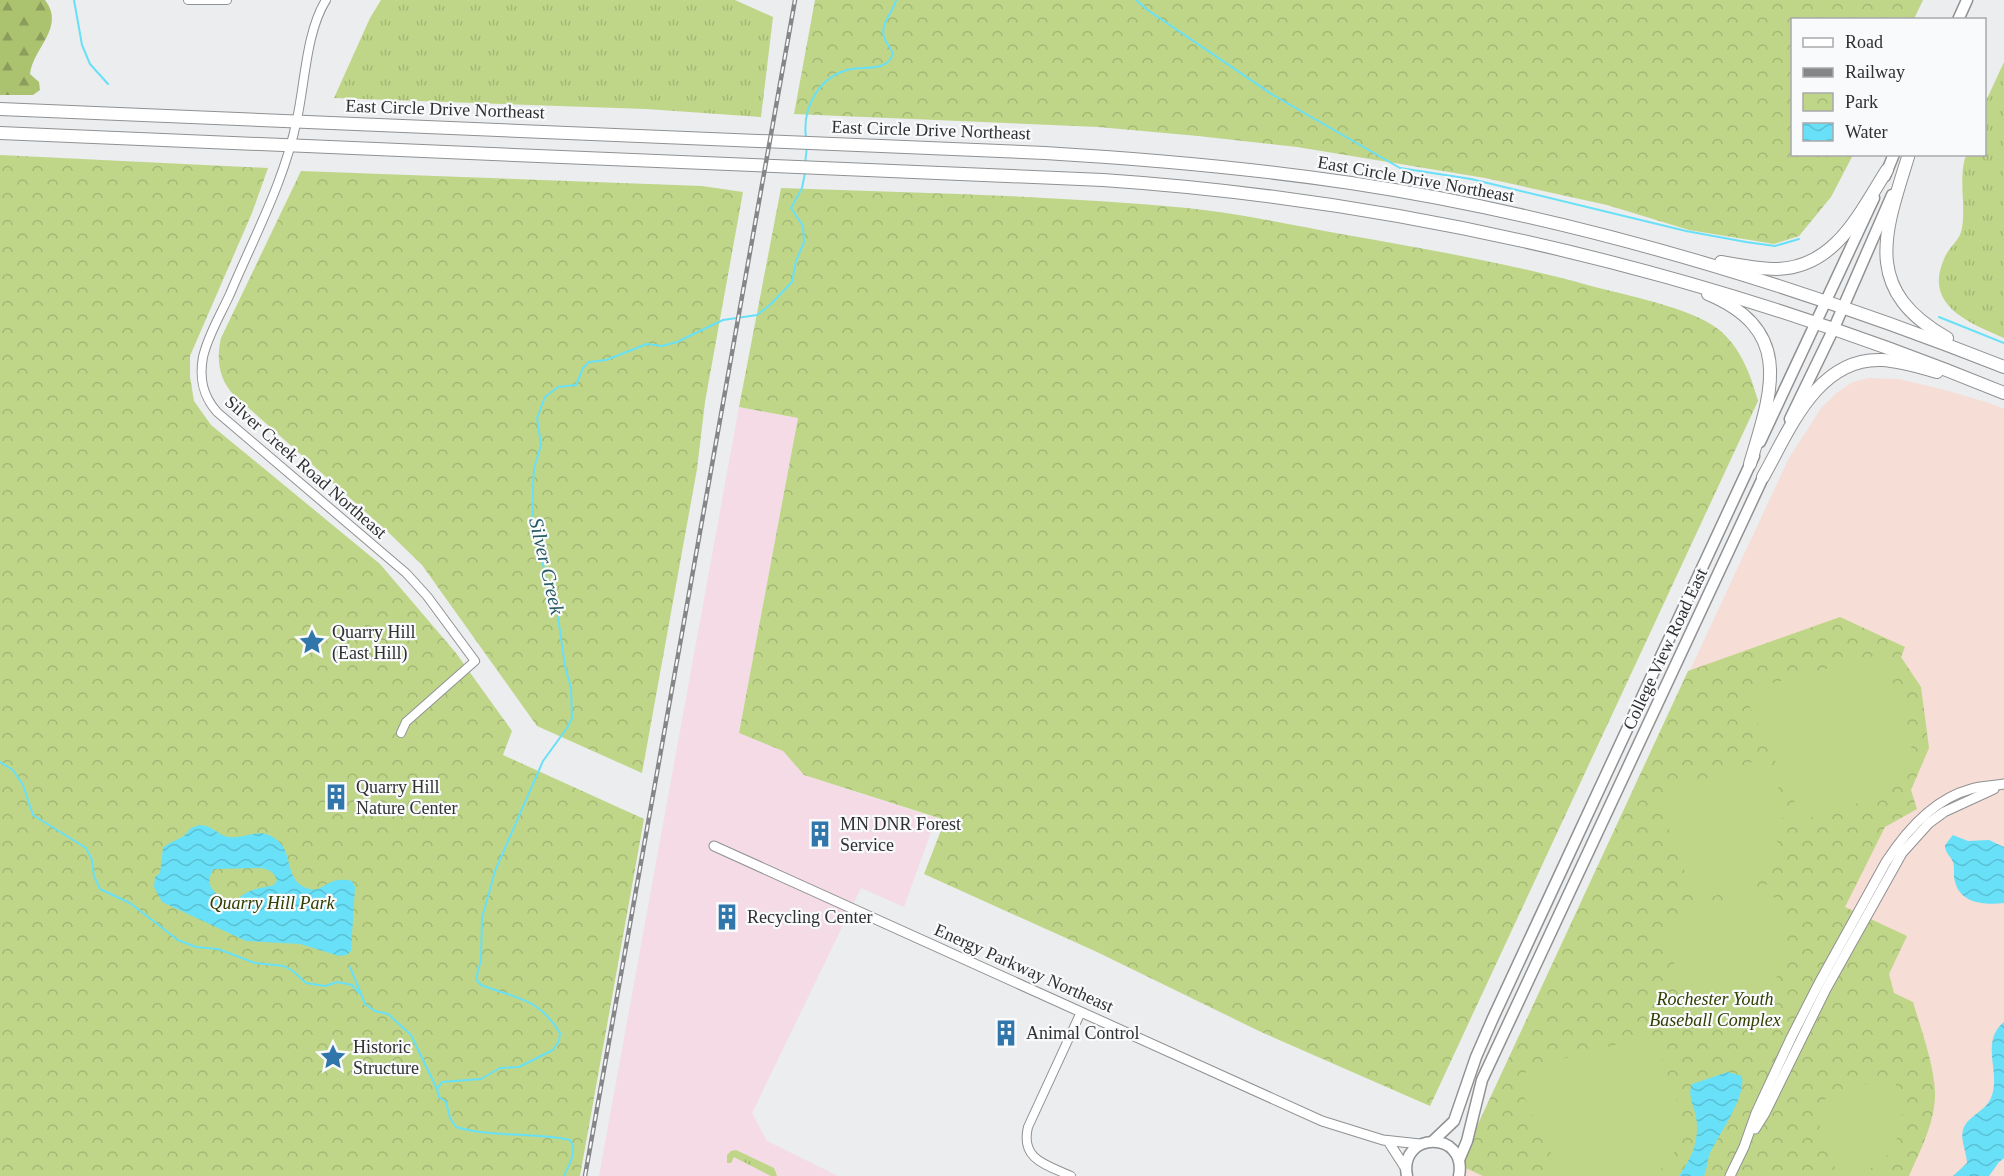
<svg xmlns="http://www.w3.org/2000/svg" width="2004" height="1176" font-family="'Times New Roman',serif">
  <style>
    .industrial { fill: #f4dbe5 }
    .education { fill: #f6ddd5 }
    .grass { fill: url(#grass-tufts) }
    .forest { fill: url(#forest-firs) }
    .park { fill: url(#park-crowns) }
    .pitch { fill: #bfd688 }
    .water { fill: url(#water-waves); fill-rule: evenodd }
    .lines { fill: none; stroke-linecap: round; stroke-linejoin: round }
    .stream { stroke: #68e0f7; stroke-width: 2 }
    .minor-casing { stroke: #8f9193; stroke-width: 10 }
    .tertiary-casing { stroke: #8f9193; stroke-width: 11 }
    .secondary-casing { stroke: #8f9193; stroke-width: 13 }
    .primary-casing { stroke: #8f9193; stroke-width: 14 }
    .minor { stroke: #fff; stroke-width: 8 }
    .tertiary { stroke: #fff; stroke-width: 9 }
    .secondary { stroke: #fff; stroke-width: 10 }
    .primary { stroke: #fff; stroke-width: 12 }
    .rail-casing { stroke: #858687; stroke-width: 4.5 }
    .rail { stroke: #f9fafc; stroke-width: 2; stroke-dasharray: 7; stroke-linecap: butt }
    .labels { text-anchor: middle; stroke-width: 4.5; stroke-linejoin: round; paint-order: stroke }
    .street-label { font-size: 18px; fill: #303031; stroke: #f9fafc }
    .poi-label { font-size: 18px; fill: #303031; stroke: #f9fafc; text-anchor: start }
    .park-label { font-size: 18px; font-style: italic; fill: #313e00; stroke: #f9fafc }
    .water-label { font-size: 20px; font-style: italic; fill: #265a63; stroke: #f9fafc }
  </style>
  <defs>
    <pattern id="grass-tufts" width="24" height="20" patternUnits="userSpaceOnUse" patternTransform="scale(1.5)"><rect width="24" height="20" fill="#bfd688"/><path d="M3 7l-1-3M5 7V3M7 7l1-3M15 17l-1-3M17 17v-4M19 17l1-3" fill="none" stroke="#a4b876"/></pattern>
    <pattern id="forest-firs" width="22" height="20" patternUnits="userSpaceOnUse" patternTransform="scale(1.5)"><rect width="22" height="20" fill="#abc26f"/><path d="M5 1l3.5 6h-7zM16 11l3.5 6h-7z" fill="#8c9e5c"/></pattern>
    <pattern id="park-crowns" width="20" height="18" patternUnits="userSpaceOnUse" patternTransform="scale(1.5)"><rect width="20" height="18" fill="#bfd688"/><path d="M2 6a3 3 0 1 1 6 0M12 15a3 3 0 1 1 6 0" fill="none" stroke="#a4b876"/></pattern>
    <pattern id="water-waves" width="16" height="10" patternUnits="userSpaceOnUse" patternTransform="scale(1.5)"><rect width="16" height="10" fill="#68e0f7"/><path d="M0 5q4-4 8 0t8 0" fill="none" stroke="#5ac0d4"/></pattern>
  </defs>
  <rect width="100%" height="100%" fill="#ebedef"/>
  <path class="industrial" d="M739,407L798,418L739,733L783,751L804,775L936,818L904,907L861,888L752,1113L767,1141L838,1176H599Z"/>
  <path class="education" d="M1869,378L1899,379L1945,390L1989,403L2004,409V1176H1454L1789,458L1822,407L1839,391L1853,382Z"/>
  <g class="grass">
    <path d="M381,0H735L773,17L761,117L646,109L334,98L370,18Z"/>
    <path d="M2004,62V338C1970,323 1923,306 1944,259C1949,246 1960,241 1962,228C1966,204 1958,178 1966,155L1984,154L1985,103Z"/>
    <path d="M736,1150L774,1168L777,1176H771L734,1157L731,1163H727V1155L731,1151Z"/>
  </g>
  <path class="forest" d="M0,0H45C66,27 33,48 30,74L39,82L40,90L33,95H0Z"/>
  <g class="park">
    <path d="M815,0H1923L1914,19L1792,20V154L1853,155L1831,197L1799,236L1774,244L1689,230L1607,205L1485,178L1297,147L1198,136L1098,127L794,114Z"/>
    <path d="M0,155L268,168L252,213L190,356V377L194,401L211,425L380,564L456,653L512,731L503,755L644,819L580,1176H0Z"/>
    <path d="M301,171L702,186L743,192L705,402L697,469L642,773L537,726L422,565L388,532L234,395C219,380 216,359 221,338Z"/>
    <path d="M781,188C916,193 1052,195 1187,208C1238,213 1291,225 1341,234C1425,249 1509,263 1591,286C1625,295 1692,308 1718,329C1740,346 1751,375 1758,401L1430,1106L1261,1032L1097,952L924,874L945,820L804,775L783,751L739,733L798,418L739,407Z"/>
    <path d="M1840,617L1905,647L1901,657L1921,687L1929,748L1911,790L1917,809L1885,827L1845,907L1907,936L1889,974L1894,993L1913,1002C1921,1029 1936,1070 1935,1097C1934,1124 1920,1151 1909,1176H1483L1459,1165L1688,671Z"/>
  </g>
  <g class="pitch">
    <path d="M1882,654C1891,679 1902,704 1909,729C1926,794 1847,806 1803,820L1749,705L1758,687Z"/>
    <path d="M1766,757C1772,772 1781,789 1782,805C1784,831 1773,864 1752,880C1735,891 1715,896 1696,901L1659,804L1664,794Z"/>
    <path d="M1768,884C1774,899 1783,916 1785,932C1787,958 1776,991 1754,1006C1738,1018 1717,1023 1698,1028L1662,931L1666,921Z"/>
    <path d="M1653,1035L1681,1112V1137L1672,1157L1664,1167L1650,1176H1562L1519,1086L1528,1068Z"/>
    <path d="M1892,1075C1896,1085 1901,1096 1902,1106C1904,1147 1879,1176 1838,1176L1815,1113L1820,1101Z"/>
  </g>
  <g class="water">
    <path d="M200,825C214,826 217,835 229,837C247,840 262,823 281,844C292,857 286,878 304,887C319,894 323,884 334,881C340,879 346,880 352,881L355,887L351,951L347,955L339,956L300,944L246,941L162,902L154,887L155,877L160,873L163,848L168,844L184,836L191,828ZM261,868C270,870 273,871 277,880L274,885C266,887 258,888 250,891C244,893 240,898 234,901C226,904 215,894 211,887C208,881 210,874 214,869Z"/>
    <path d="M1953,835L1968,841L1989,840L2004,847V903C1985,905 1961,904 1955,882C1953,876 1955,868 1953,862C1950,855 1945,853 1945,845Z"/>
    <path d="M2004,1022V1158L1999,1162L1989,1176H1953L1967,1163C1967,1153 1960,1140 1963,1130C1967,1116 1985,1112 1991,1098C2002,1073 1979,1042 2004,1022Z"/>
    <path d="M1728,1072L1742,1076C1746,1098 1719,1134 1710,1153C1707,1161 1707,1169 1704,1176H1679C1692,1158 1700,1139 1696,1117C1694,1105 1687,1095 1692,1084Z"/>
  </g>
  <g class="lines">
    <g class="stream">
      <path d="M74,0L82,45L90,64L108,84"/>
      <path d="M1136,0L1149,11L1273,95L1400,168L1471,179L1686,231L1746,242L1775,246L1799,239"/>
      <path d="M806,138C802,107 819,76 851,69C865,66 887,72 893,54C891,48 886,43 884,37C880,23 893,13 896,0"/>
      <path d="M805,164L807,146"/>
      <path d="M1939,317L2004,343"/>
      <path d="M0,762L13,770L23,785L33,815L86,848L92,860L94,876L100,889L130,903L178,940L196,947L218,949L255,963L284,966L293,971L306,983L325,986L338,982L352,985L359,993"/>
      <path d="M350,967L365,1004L375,1011L388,1014L411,1035L437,1089"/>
      <path d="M564,1176C569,1164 578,1152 570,1140C533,1132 493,1138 456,1127L450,1118L446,1102L439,1097L437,1089L442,1082L481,1079L500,1068L519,1067L553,1050L559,1041L560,1033C538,997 517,999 481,985L476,979L481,960L482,918L495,871L543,761L567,728L572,718L571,688L565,666L558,617L559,607L546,580L537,532L533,521V485L534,469L541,445L537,418L545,397L558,387L576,385L583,368L589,362L606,360L647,344L662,346L677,342L723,320L757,315L770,305L792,282L796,261L804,242L803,226L791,208L802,188L805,173"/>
    </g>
    <g class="minor-casing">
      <g id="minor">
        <path d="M188,0H227"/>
        <path d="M326,0C306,32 305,83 297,119C285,180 254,237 230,294C221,314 208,335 203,357C199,379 203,396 217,412L406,573L427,596L475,661L406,722L401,733"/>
        <path d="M1071,1176C1047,1165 1020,1160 1028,1127L1081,1012"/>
      </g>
    </g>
    <g class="tertiary-casing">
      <g id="tertiary">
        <path d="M714,846L1322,1121L1383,1140L1420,1144"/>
        <path d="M1755,1129L1765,1113L1826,989L1902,853L1929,823L1944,812L1994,789"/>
        <path d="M1388,1141L1406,1169"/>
        <path d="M1730,1176L1744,1147L1756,1113L1791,1038L1818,985L1886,862C1906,831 1933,799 1971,789C1981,786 1993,786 2004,784"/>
      </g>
    </g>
    <g class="secondary-casing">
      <g id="secondary">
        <path d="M1958,20L1967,0"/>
        <path d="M1885,176L1894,154"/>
        <path d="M1790,419L1834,328L1892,195"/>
        <path d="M1760,442L1874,198"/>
        <path d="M1433,1141L1454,1121L1476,1057L1493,1018L1754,456"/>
        <path d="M1459,1160L1467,1141L1482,1080L1766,471"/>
        <path d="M1407,1176C1398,1131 1468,1130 1459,1176"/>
      </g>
    </g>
    <g class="primary-casing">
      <g id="primary">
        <path d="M0,109L1045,153C1147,159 1249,168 1351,183C1575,217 1794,284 2004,367"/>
        <path d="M0,133L1103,180C1413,201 1716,275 2004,393"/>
        <path d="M1908,157C1884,234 1862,290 1947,338"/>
        <path d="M1721,262C1739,265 1758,269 1776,269C1835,268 1859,214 1887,170"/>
        <path d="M1708,294C1796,331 1771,393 1750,464"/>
        <path d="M1763,477C1789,431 1817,357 1882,360C1901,361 1919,367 1937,372"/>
      </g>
    </g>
    <use href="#minor" class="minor"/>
    <use href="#tertiary" class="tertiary"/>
    <use href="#secondary" class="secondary"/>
    <use href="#primary" class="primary"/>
    <g class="rail-casing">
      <path id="rail" d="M585,1176L795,0"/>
    </g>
    <use href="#rail" class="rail"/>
  </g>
  <defs>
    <g id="sight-bare" transform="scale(2.07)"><path d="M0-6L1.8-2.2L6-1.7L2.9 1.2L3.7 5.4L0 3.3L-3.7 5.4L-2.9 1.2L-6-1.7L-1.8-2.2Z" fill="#3076ab" stroke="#f9fafc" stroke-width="2.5" paint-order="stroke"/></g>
    <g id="building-bare" transform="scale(2.07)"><path d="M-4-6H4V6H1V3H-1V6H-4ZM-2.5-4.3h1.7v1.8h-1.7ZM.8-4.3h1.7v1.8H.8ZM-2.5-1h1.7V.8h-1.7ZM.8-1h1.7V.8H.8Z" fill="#3076ab" stroke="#f9fafc" stroke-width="2.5" paint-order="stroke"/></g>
  </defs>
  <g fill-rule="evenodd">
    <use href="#sight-bare" x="312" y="642"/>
    <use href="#building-bare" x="336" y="797"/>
    <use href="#building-bare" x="820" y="834"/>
    <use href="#building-bare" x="727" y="917"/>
    <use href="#building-bare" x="1006" y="1033"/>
    <use href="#sight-bare" x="333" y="1057"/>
  </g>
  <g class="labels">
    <g class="street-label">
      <text transform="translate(445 109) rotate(2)" y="6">East Circle Drive Northeast</text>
      <text transform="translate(931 130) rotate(2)" y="6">East Circle Drive Northeast</text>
      <text transform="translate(1416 179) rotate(10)" y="6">East Circle Drive Northeast</text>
      <text transform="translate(306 467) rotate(41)" y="6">Silver Creek Road Northeast</text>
      <text transform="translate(1665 649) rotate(-65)" y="6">College View Road East</text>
      <text transform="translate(1024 968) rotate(24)" y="6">Energy Parkway Northeast</text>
    </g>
    <g class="poi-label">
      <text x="332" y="638">Quarry Hill<tspan x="332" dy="21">(East Hill)</tspan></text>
      <text x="356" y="793">Quarry Hill<tspan x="356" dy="21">Nature Center</tspan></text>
      <text x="840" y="830">MN DNR Forest<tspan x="840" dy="21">Service</tspan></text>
      <text x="747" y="923">Recycling Center</text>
      <text x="1026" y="1039">Animal Control</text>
      <text x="353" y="1053">Historic<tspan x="353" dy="21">Structure</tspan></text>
    </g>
    <g class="park-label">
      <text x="272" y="909">Quarry Hill Park</text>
      <text x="1715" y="1005">Rochester Youth<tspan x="1715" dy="21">Baseball Complex</tspan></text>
    </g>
    <g class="water-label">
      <text transform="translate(547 566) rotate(77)" y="7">Silver Creek</text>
    </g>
  </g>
  <rect x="1791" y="18" width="195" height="138" fill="#f9fafc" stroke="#a9a9ab" stroke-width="1.5"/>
  <rect x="1803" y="38" width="30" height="9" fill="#ffffff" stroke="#a9a9ab" stroke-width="1.5"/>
  <text x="1845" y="48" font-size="18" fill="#303031">Road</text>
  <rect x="1803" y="68" width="30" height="9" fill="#858687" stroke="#a9a9ab" stroke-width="1.5"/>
  <text x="1845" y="78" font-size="18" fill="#303031">Railway</text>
  <rect x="1803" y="93" width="30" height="18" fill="url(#park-crowns)" stroke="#a9a9ab" stroke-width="1.5"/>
  <text x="1845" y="108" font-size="18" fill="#303031">Park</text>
  <rect x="1803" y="123" width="30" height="18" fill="url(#water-waves)" stroke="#a9a9ab" stroke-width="1.5"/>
  <text x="1845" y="138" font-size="18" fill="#303031">Water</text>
</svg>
